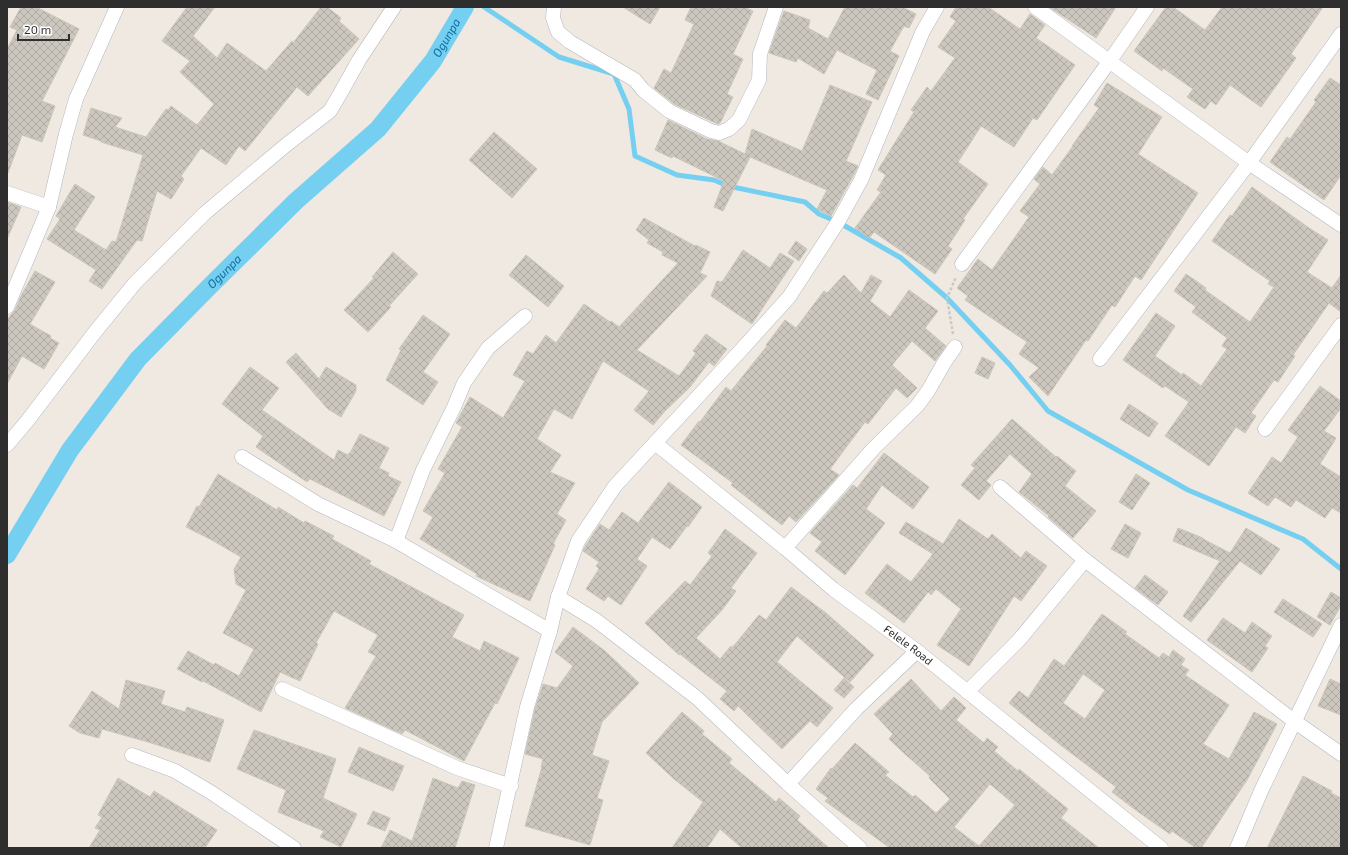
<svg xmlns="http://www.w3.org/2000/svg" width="1348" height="855" font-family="'Exo 2',sans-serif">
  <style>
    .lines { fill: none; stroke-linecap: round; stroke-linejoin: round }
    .stream { stroke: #75cff0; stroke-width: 5 }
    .canal { stroke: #75cff0; stroke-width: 18 }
    .building { fill: url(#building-cross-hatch); stroke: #cbc5ba; fill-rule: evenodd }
    .minor-casing { stroke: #b4b7c1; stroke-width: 15 }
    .path { stroke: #c9c9c9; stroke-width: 2.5; stroke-dasharray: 3 2; stroke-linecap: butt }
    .minor { stroke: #fff; stroke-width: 14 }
    .labels { text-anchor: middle; stroke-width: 3; stroke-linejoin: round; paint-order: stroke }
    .street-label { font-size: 11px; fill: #2e2e2e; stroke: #fff }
    .water-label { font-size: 12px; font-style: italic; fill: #0d6fa3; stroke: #fff }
  </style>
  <defs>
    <pattern id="building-cross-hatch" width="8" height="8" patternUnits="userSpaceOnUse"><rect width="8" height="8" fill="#cbc7bf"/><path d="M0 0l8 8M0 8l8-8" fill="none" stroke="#afaba4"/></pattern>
  </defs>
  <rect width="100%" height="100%" fill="#efe9e1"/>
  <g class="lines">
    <path class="stream" d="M484,7L559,57L614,74L629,109L635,156L677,175L714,180L728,186L805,202L819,214L838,222L901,258L947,298L1010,365L1048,411L1188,490L1303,539L1341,569"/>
    <path class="canal" id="s1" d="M7,555L70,450L138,359L211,285L296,201L378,129L433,61L465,7"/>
  </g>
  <g class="building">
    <path d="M21,7H36L79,29L42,101L55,106L42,142L22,135L8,173L7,172V49L17,30L10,27Z"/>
    <path d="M187,7H215L193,36L217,58L227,43L266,71L292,41L293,43L321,7H327L341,18L339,21L359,39L308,96L297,87L245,151L239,146L226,165L201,148L181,176L184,179L171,199L157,191L142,241L137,240L102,289L89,281L96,270L47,239L60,219L56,216L75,184L95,197L74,230L106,250L112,241L116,242L143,155L101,142V141L83,135L91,108L122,118L115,127L146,137L166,109L168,110L171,106L197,125L214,104L180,72L190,61L162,41Z"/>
    <path d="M623,7H660L650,24Z"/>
    <path d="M691,7H744L753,11L733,54L743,59L727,94L733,97L720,123L718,124L674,104L654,88L664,69L671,73L694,24L685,20Z"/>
    <path d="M845,7H902L916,14L909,28L904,26L890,51L899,56L878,100L866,94L877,70L837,50L824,74L798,58L796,62L769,53L784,11L810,20L808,28L828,39Z"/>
    <path d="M956,7H988L1020,29L1030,14L1045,25L1036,38L1075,65L1037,120L1033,118L1014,147L981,126L958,162L988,184L963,219L965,220L948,246L952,249L935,274L874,232L869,238L855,228L881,192L877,190L886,175L878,170L914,112L911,110L927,87L931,91L955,58L938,47L956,21L950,17Z"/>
    <path d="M1049,7H1116L1096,38Z"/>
    <path d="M1166,7H1173L1205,30L1222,7H1323L1291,54L1296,58L1261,107L1230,85L1216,105L1211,101L1205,109L1187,97L1193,89L1163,68L1162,71L1134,51Z"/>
    <path d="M1330,78L1341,85V175L1324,200L1270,162L1287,137L1290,139L1316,102L1314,100Z"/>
    <path d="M1107,83L1162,117L1138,154L1198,193L1141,280L1135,276L1115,307L1112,305L1088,341L1086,340L1048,396L1029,377L1039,368L1019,354L1027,342L965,300L968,296L957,288L978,259L992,270L1029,217L1020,211L1040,184L1034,179L1043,167L1052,175L1073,146H1072L1099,108L1094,105Z"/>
    <path d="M830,85L872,102L846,161L858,166L853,176L831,216L817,209L827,190L750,157L723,211L714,207L724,181L673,156L672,158L655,150L668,120L707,139L718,141L745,154L752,129L802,151Z"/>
    <path d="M494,132L537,169L512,198L469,160Z"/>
    <path d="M1252,187L1309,228L1328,240L1307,272L1332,288L1341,275V312L1329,303L1293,355L1295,356L1278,382L1274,380L1251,413L1256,416L1245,433L1236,427L1209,466L1165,436L1189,402L1165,386L1163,388L1123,360L1156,313L1175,326L1155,356L1182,375L1183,373L1201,386L1227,349L1222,346L1227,338L1192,312L1196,307L1174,291L1186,274L1206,288L1205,290L1250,322L1274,287L1268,284L1270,281L1212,241L1230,215L1232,216Z"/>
    <path d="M7,202L21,207L7,239Z"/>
    <path d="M644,218L695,246L696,245L710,252L700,273L707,276L637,350L679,376L696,353L693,351L706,334L727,349L714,366L709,362L690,387L665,411L653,425L634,410L649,391L603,361L572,419L554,409L537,439L561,455L550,472L575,483L557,514L566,520L553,544L555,545L530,601L476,576L477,574L420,539L433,517L423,511L445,473L438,469L462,427L456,423L470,397L503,418L525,381L513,375L527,351L533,354L546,335L556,343L584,304L610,322L611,321L619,327L678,263L662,255L663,252L647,243L649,240L636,230Z"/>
    <path d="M796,241L807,249L799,261L788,253Z"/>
    <path d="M743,250L770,268L780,253L794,261L752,324L711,296L717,281L722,282Z"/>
    <path d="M393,252L418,274L389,306L391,307L368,332L344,310L374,278L372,277Z"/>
    <path d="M526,255L564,286L548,307L509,275Z"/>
    <path d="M35,271L55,282L30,324L51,336L50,338L59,343L44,369L22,356L7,384V320L15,310L22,294Z"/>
    <path d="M844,275L861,293L871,275L882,281L870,301L890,317L909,290L938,311L925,328L946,346L935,361L912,341L892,365L917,388L907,398L896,388L868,424L865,422L830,469L839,475L796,522L789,516L782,525L731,485L733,483L681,445L699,421L700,422L726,387L731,391L767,346L766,345L785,320L796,328L824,291L827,293Z"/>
    <path d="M423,315L450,334L423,372L438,382L423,405L386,380L401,350L399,349Z"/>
    <path d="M296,353L319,379L326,367L356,385V391L341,417L328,409L286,362Z"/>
    <path d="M982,357L995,363L988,379L975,373Z"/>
    <path d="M250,367L279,388L262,410L334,460L338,450L348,455L349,453H350L360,434L389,448L379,468L389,473L388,476L401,482L384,516L310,479L307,482L256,447L263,436L222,404Z"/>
    <path d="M1320,386L1341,401V408L1324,431L1336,438L1320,464L1341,477V513L1332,508L1325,518L1296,500L1291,507L1275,497L1268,506L1248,493L1272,457L1281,463L1298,437L1288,430Z"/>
    <path d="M1129,404L1158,423L1149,437L1120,419Z"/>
    <path d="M1012,419L1056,457L1057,456L1076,471L1065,486L1096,511L1073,538L1048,517L1049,516L1019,492L1032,474L1010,454L986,481L991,485L979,500L961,485L975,468L971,465Z"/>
    <path d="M884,453L929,487L913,509L882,485L866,509L885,523L845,575L815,551L822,542L810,533L853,485L857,488Z"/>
    <path d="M218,474L277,510L278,507L304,523L305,521L334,536L332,539L371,561L369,564L464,615L452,637L480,651L484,641L519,658L497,704L495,703L464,761L405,730L402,734L345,708L376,656L368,652L378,635L334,611L316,643L318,644L300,681L280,672L261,712L203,681L202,682L177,669L188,651L214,665L215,663L239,676L254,649L223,633L246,590L236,584L234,569L241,557L210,539L186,527L197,506L199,507Z"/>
    <path d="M1136,474L1150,483L1132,510L1119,502Z"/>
    <path d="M669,482L702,507L688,527L687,526L670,549L652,537L637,559L647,566L621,605L608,596L604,601L586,589L599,569L596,566L599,562L583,551L586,545L600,524L609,530L622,512L638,523Z"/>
    <path d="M959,519L988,539L992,534L1021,558L1026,551L1047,566L1021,601L1014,596L969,666L937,645L961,609L936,589L931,595L928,592L904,623L865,593L887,564L911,582L933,554L899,533L906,522L943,544Z"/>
    <path d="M1125,524L1141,533L1128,558L1111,549Z"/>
    <path d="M1178,528L1203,538V539L1230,553L1246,528L1280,549L1261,575L1240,561L1191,622L1183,616L1220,561L1173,541Z"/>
    <path d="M725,529L757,553L731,588L736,591L722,610L696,638L720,659L731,646L732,648L759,615L766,620L791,587L826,613L874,655L850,682L797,636L777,662L833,708L817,727L810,721L782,749L738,706L734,711L720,699L727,691L680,654L679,655L645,623L685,581L690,585L712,556L708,553Z"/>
    <path d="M1145,575L1168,592L1158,605L1135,588Z"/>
    <path d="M1331,592L1341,598V605L1330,625L1317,617Z"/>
    <path d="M1283,599L1322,624L1313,637L1274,612Z"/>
    <path d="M1102,614L1127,632L1125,634L1159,658L1163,653L1169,657L1173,650L1185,659L1181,665L1189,670L1185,675L1229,705L1203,744L1229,759L1254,712L1277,724L1247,780L1201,848H1196L1172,831L1170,834L1137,811L1112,792L1116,787L1058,743L1009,703L1019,691L1028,698L1054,659L1064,666ZM1083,674L1105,690L1085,719L1063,703Z"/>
    <path d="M1223,618L1245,633L1252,622L1272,636L1265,646L1268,648L1252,672L1207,640Z"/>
    <path d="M573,627L605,651L639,683L602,722L592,755L609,761L597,798L603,800L590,845L525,826L542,767H541L543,759L525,754L535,709L543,684L557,688L573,666L555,652Z"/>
    <path d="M844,678L854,687L844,698L834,690Z"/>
    <path d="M911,679L941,711L954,697L966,708L956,720L984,743L987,738L998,747L994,751L1018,771L1019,769L1068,809L1061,818L1099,848H890L825,801L828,798L816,789L831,768L832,769L855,743L889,772L885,775L913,797L915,795L936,813L950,799L929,778L930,776L906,755L889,739L893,734L874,714ZM990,784L1015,805L979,846L954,827Z"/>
    <path d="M1330,679L1341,684V715L1318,706Z"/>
    <path d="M126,680L165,691L161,704L185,712L187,707L224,720L210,762L148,742L102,729L99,738L80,733L69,726L92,691L119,709Z"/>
    <path d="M682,712L704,731L702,734L732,759L729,763L776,802L779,798L800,816L797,820L829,848H742L720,829L707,848H672L703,802L674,779L646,753Z"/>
    <path d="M254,730L336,759L323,798L357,814L341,847L320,837L324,831L278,812L286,790L237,769Z"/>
    <path d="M359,747L404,766L393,791L348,772Z"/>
    <path d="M1303,776L1332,791L1331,793L1341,798V848H1267Z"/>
    <path d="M118,778L150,797L154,791L217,830L205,848H89L100,830L95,828L102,817L98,815Z"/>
    <path d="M433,778L458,788L462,781L475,785L455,848H381L390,830L412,841Z"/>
    <path d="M373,811L390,818L385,831L367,824Z"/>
  </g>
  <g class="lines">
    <g class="minor-casing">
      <g id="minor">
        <path d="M554,7L553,18L558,32L570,42L635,80L643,90L669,111L711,131L719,133L729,129L739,120L759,80L760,54L776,7"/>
        <path d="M1035,7L1249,163L1341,225"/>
        <path d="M7,193L49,207"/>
        <path d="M962,264L1109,62L1147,7"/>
        <path d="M7,307L49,207L66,134L76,99L117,7"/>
        <path d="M1100,359L1249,163L1341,34"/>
        <path d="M1265,429L1341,325"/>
        <path id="s2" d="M655,443L785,548L833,589L917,651L1161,848"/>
        <path d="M7,445L28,420L95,332L135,283L205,213L286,145L330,111L340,94L359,60L394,7"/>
        <path d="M242,457L318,504L396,541L550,631"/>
        <path d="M1000,487L1085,560L1294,721L1341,754"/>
        <path d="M396,541L423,470L454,407L464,383L488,348L525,316"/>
        <path d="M785,548L874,448L917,406L928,391L944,363L955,347"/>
        <path d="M558,597L597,621L697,698L788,784L860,848"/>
        <path d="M282,689L457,768L511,786"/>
        <path d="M967,692L1019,640L1085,560"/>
        <path d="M132,755L175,771L212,793L294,848"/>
        <path d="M788,784L856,709L917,651"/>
        <path d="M496,848L527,707L550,631L558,597L578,541L615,486L742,349L789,297L838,222L861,180L923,31L937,7"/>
        <path d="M1237,848L1261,791L1341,625"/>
      </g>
    </g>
    <path class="path" d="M953,334L947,298L956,277"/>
    <use href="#minor" class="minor"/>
  </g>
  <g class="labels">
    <g class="street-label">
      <text dy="4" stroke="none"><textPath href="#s2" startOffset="324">Felele Road</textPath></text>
    </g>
    <g class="water-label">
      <text dy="4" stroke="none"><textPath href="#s1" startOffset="683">Ogunpa</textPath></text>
      <text dy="4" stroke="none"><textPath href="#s1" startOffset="359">Ogunpa</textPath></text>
    </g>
  </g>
  <rect width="1348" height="855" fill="none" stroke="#2e2e2e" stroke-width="16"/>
  <path d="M18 34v6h51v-6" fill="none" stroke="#2e2e2e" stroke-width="2"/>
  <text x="24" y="34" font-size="12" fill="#2e2e2e" stroke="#ffffff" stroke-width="3" paint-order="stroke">20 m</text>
</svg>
